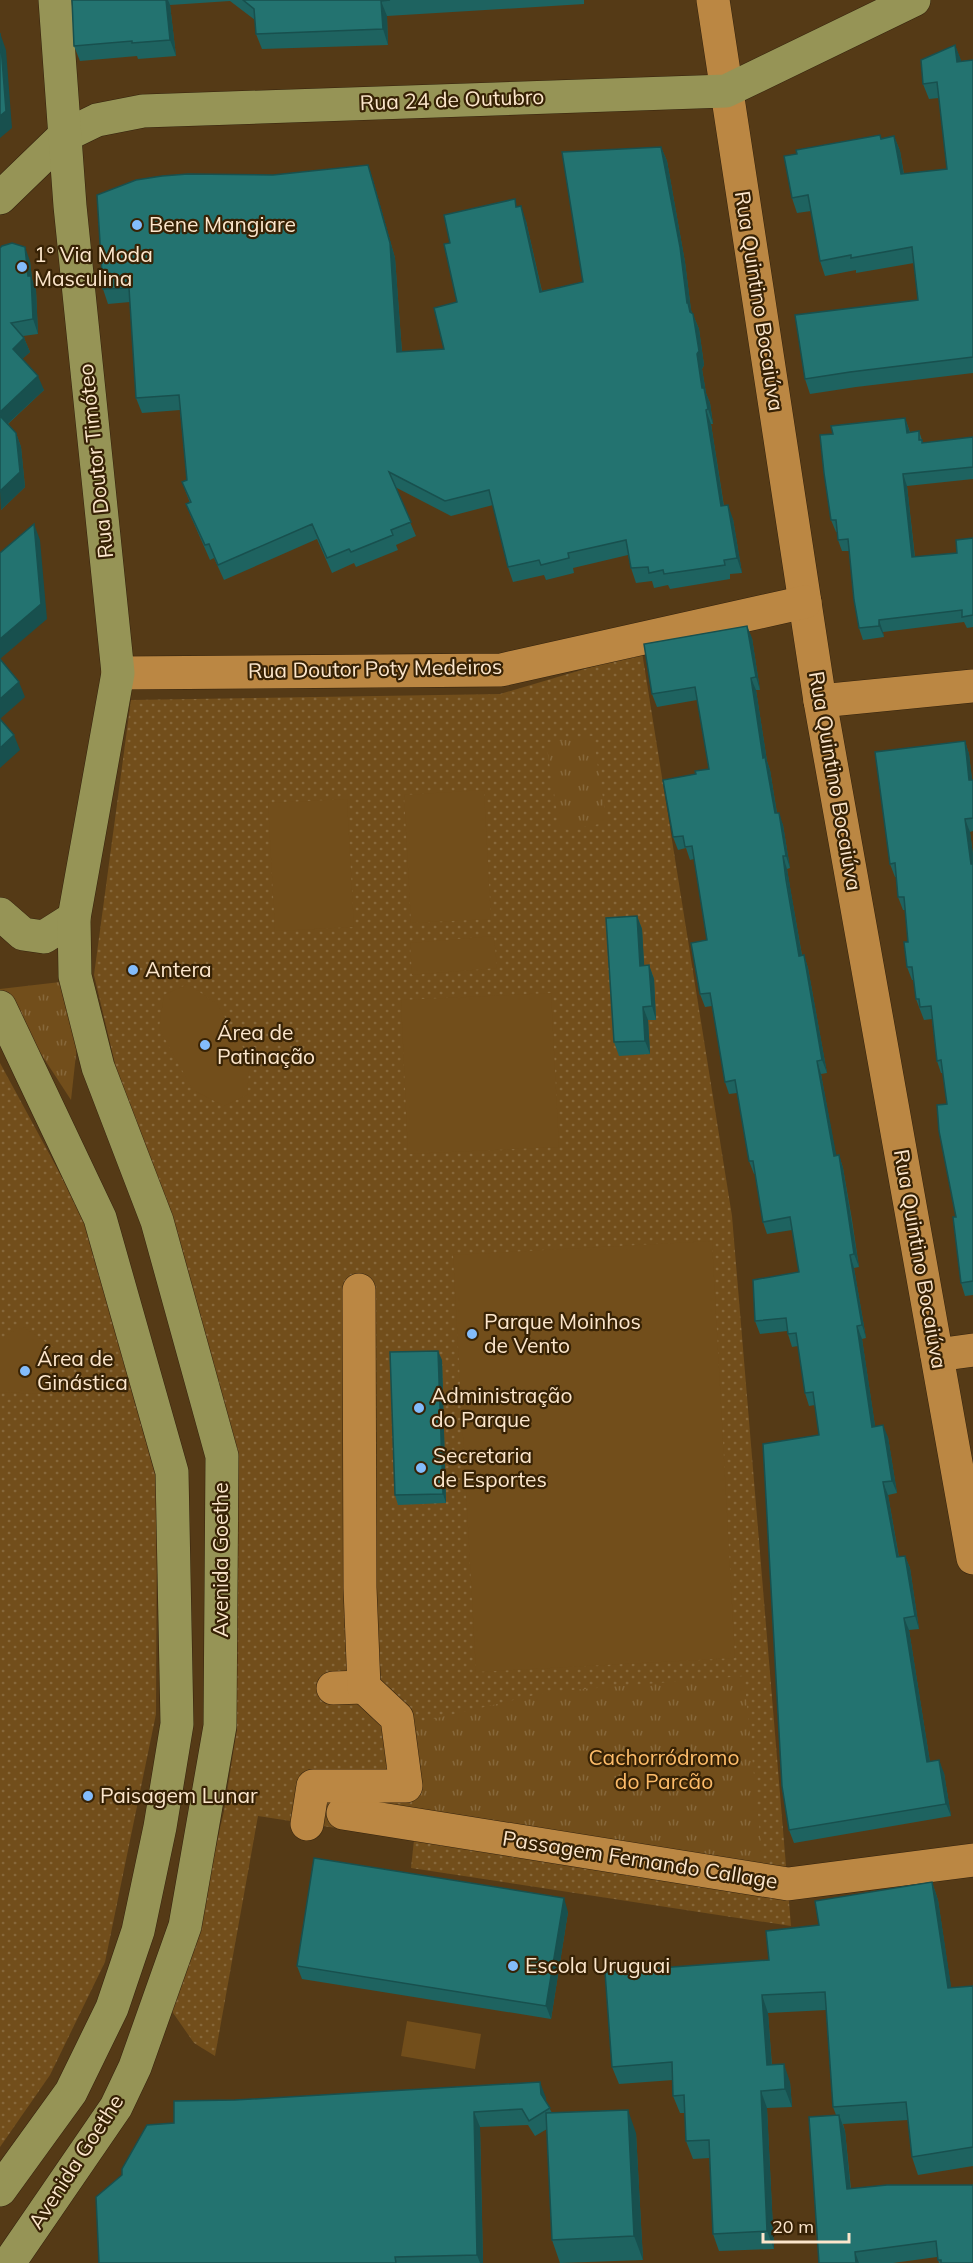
<svg xmlns="http://www.w3.org/2000/svg" width="973" height="2263" font-family="Mulish,sans-serif">
  <style>
    .grass { fill: url(#grass-dots) }
    .park { fill: url(#park-tufts) }
    .garden { fill: #724e1b }
    .lines { fill: none; stroke-linecap: round; stroke-linejoin: round }
    .minor-casing { stroke: #34230e; stroke-width: 34 }
    .major-casing { stroke: #34230e; stroke-width: 34 }
    .minor { stroke: #bb8743; stroke-width: 33 }
    .major { stroke: #969456; stroke-width: 33 }
    .wall { fill: #1e6360 }
    .shaded-wall { fill: #18504e }
    .building { fill: #237370; stroke: #18504e; stroke-width: 1.5 }
    .poi-dot { fill: #83bcfb; stroke: #372205; stroke-width: 2 }
    .labels { text-anchor: middle; stroke-width: 4.5; stroke-linejoin: round; paint-order: stroke }
    .street-label { font-size: 21px; fill: #fce6cc; stroke: #372205 }
    .poi-label { font-size: 21px; fill: #fce6cc; stroke: #372205; text-anchor: start }
    .park-label { font-size: 21px; fill: #fdbc6a; stroke: #372205 }
  </style>
  <defs>
    <pattern id="grass-dots" width="8" height="8" patternUnits="userSpaceOnUse" patternTransform="scale(1.5)"><rect width="8" height="8" fill="#724e1b"/><path d="M2 2h.1M6 6h.1" fill="none" stroke="#87683b" stroke-width="1.8" stroke-linecap="round"/></pattern>
    <pattern id="park-tufts" width="24" height="20" patternUnits="userSpaceOnUse" patternTransform="scale(1.5)"><rect width="24" height="20" fill="#724e1b"/><path d="M3 7l-1-3M5 7V3M7 7l1-3M15 17l-1-3M17 17v-4M19 17l1-3" fill="none" stroke="#87683b"/></pattern>
  </defs>
  <rect width="100%" height="100%" fill="#553a16"/>
  <g class="grass">
    <path d="M642,652L732,1216L791,1926L411,1868L414,1840L258,1816L215,2056L194,2043L171,2010L197,1931L224,1811L237,1729L235,1451L168,1211L116,1068L94,975L131,700L500,694Z"/>
    <path d="M0,1063L84,1218L157,1481L156,1714L105,1962L50,2075L0,2147Z"/>
  </g>
  <g class="park">
    <path d="M593,736L607,823L560,830L546,743Z"/>
    <path d="M69,981L79,1027L71,1100L0,991V989Z"/>
    <path d="M744,1676L764,1874L411,1816L416,1767L407,1725L548,1692Z"/>
  </g>
  <g class="garden">
    <path d="M484,790L491,919L411,923L404,795Z"/>
    <path d="M347,799L354,927L275,931L268,803Z"/>
    <path d="M494,936L497,968L412,975L410,943Z"/>
    <path d="M188,984L217,1004L250,1059L247,1095L224,1106L193,1090L159,1028L164,995Z"/>
    <path d="M551,993L559,1147L408,1154L401,1000Z"/>
    <path d="M712,1241L735,1658L476,1672L453,1255Z"/>
    <path d="M21,1325L57,1350L42,1394L0,1392V1341Z"/>
    <path d="M407,2021L481,2034L475,2069L401,2056Z"/>
  </g>
  <g class="lines">
    <g class="minor-casing">
      <g id="minor">
        <path d="M713,0L820,701L973,1558"/>
        <path d="M118,673L501,670L805,602"/>
        <path d="M820,701L973,686"/>
        <path d="M937,1355L973,1350"/>
        <path d="M333,1688L364,1687"/>
        <path d="M343,1813L788,1884L973,1860"/>
        <path d="M307,1824L313,1786H406L397,1718L364,1687L360,1588L359,1290"/>
      </g>
    </g>
    <g class="major-casing">
      <g id="major">
        <path d="M0,198L64,136L97,120L143,111L726,91L914,0"/>
        <path d="M0,914L23,934L44,937L74,918"/>
        <path d="M0,1007L100,1218L172,1472L177,1724L160,1827L138,1931L112,2008L71,2092L0,2190"/>
        <path d="M9,2263L116,2107L135,2067L185,1926L220,1726L222,1456L157,1221L98,1067L75,976L74,918L118,673L70,206L55,0"/>
      </g>
    </g>
    <use href="#minor" class="minor"/>
    <use href="#major" class="major"/>
  </g>
  <g class="wall">
    <path d="M72,0H584V4L387,16L388,45L262,49L256,34L255,20L230,1L170,5L176,56L138,59L137,56L80,61L74,46Z"/>
    <path d="M955,45L961,61L973,60V373L856,387L810,394L805,379L918,300L914,263L856,273V270L825,276L820,261L811,211L797,213L792,198L797,154L894,136L900,151L904,174L947,169L939,98L929,99L923,84Z"/>
    <path d="M661,147L667,161L685,262L691,310L699,329L704,365L702,369L706,393L710,403L713,424H711L724,506L733,519L742,573L730,574V579L670,589L668,585L654,588L652,581L636,583L631,568L628,555L573,568L574,573L546,580L544,575L513,582L508,567L493,505L451,516L395,487L416,536L396,545L398,550L356,567L354,563L332,573L317,539L224,580L214,558L210,560L192,519L186,504L190,503L182,482L187,480L180,410L142,413L136,398L130,302L108,304L103,289L273,175L368,165L373,180L395,258L402,352L444,349L457,302L450,243L518,207L526,221L542,291L583,282Z"/>
    <path d="M0,248L30,261L32,279L36,290L38,334L23,336L24,338L30,352L22,359L44,390L8,424L16,433L21,447L25,487L1,510Z"/>
    <path d="M905,418L910,432L919,431L923,443L973,437V479L907,486L915,557L957,553L973,538V627L967,628L964,622L883,632L884,637L863,640L859,628L849,551H842L838,540L837,532H836L831,520L833,434Z"/>
    <path d="M752,638L760,690H756L767,761L770,770L777,813L783,825L790,868L787,869L791,893L802,955H804L808,968L827,1073L821,1074L836,1156L839,1155L843,1168L852,1220L859,1267L854,1268L866,1338L862,1339L875,1426L888,1437L897,1493L888,1495L899,1557L905,1556L910,1568L919,1629L909,1630L930,1762L944,1773L951,1816L794,1843L789,1830L819,1435L815,1405L809,1406L805,1393L798,1346L792,1347L787,1331L760,1334L755,1321L799,1272L792,1230L767,1234L763,1222L755,1174H754L749,1161L737,1093L729,1094L725,1082L712,1006L705,1007L700,994L707,940L694,859L690,860L686,848L678,850L673,837L696,774L709,769L697,700L657,707L652,694Z"/>
    <path d="M965,741L969,754L972,780H973V831L970,832L973,855V1295L965,1296L961,1283L947,1104L943,1073H941L937,1061L932,1019L924,1020L916,999L914,980H912L907,967L908,942L905,910H903L898,897L897,877H895L890,864Z"/>
    <path d="M637,916L642,929L644,966L649,965L654,979L656,1020H648L650,1054L619,1056L614,1042Z"/>
    <path d="M442,1360L446,1503L398,1505L395,1495Z"/>
    <path d="M932,1882L938,1900L951,1988L973,1986V2166L918,2175L912,2157L908,2120L843,2124L845,2131L851,2189L973,2263H939L937,2257L893,2263H819L836,2115L833,2107L826,2010L768,2013L772,2065L790,2082L792,2107L767,2108L774,2249L719,2251L713,2234L710,2158L693,2159L686,2141L685,2113H680L673,2096V2080L619,2084L612,2067L819,1925Z"/>
    <path d="M568,1912L551,2019L302,1979L297,1966Z"/>
    <path d="M546,2098V2102L552,2113L636,2133L643,2260L560,2263L552,2240L547,2129L535,2136L528,2125L480,2127L483,2263H99L122,2175Z"/>
  </g>
  <g class="shaded-wall">
    <path d="M166,0H168L170,5L176,56L170,40Z"/>
    <path d="M381,1L387,16L388,45L383,29Z"/>
    <path d="M0,33L6,50L12,128L0,138Z"/>
    <path d="M955,45L961,60L962,76L957,62Z"/>
    <path d="M894,136L900,151L906,189L901,174Z"/>
    <path d="M661,147L667,161L685,262L691,310L699,329L704,365L702,369L706,393L710,403L713,424L708,409L702,388L687,303Z"/>
    <path d="M368,165L373,180L395,258L403,367L397,352Z"/>
    <path d="M521,206L526,221L545,306L540,292Z"/>
    <path d="M25,247L30,261L32,279L36,290L38,334L33,319Z"/>
    <path d="M24,338L30,352L18,363L13,349Z"/>
    <path d="M38,376L44,390L3,428L0,419V412Z"/>
    <path d="M706,410L711,424L726,521L721,506Z"/>
    <path d="M905,418L909,430L911,444L907,433Z"/>
    <path d="M16,433L21,447L25,487L1,510L0,491Z"/>
    <path d="M903,474L907,486L916,569L912,557Z"/>
    <path d="M728,505L733,519L742,573L737,558Z"/>
    <path d="M34,524L40,540L47,619L0,659V639Z"/>
    <path d="M879,620L883,632L884,637L879,626Z"/>
    <path d="M747,626L752,638L760,690L756,677Z"/>
    <path d="M751,678L756,690L767,761L770,770L779,826L775,813L763,758Z"/>
    <path d="M19,682L25,697L0,719V699Z"/>
    <path d="M14,735L20,750L0,768V748Z"/>
    <path d="M965,741L969,754L973,787L969,780Z"/>
    <path d="M779,813L783,825L790,868L786,856Z"/>
    <path d="M965,819L970,832L973,855V869L971,864Z"/>
    <path d="M783,856L787,869L804,968L799,956Z"/>
    <path d="M637,916L642,929L645,979L640,966Z"/>
    <path d="M804,955L808,968L827,1073L822,1060Z"/>
    <path d="M649,965L654,979L656,1020L652,1006Z"/>
    <path d="M643,1007L648,1020L650,1054L645,1041Z"/>
    <path d="M817,1061L821,1074L839,1169L834,1156Z"/>
    <path d="M839,1155L843,1168L859,1267L854,1254Z"/>
    <path d="M850,1255L854,1268L866,1338L862,1325Z"/>
    <path d="M857,1326L862,1339L877,1439L872,1427Z"/>
    <path d="M438,1351L442,1360L446,1503L443,1494Z"/>
    <path d="M883,1425L888,1437L897,1493L892,1481Z"/>
    <path d="M883,1482L888,1495L901,1570L897,1557Z"/>
    <path d="M905,1556L910,1568L919,1629L915,1616Z"/>
    <path d="M904,1618L909,1630L932,1775L927,1762Z"/>
    <path d="M939,1760L944,1773L951,1816L946,1804Z"/>
    <path d="M932,1882L938,1900L954,2006L948,1988Z"/>
    <path d="M564,1898L568,1912L551,2019L546,2006Z"/>
    <path d="M762,1995L768,2013L773,2083L767,2065Z"/>
    <path d="M784,2064L790,2082L792,2107L785,2089Z"/>
    <path d="M540,2082L546,2098V2110L541,2094Z"/>
    <path d="M761,2091L767,2108L774,2249L767,2231Z"/>
    <path d="M628,2110L636,2133L643,2260L634,2236Z"/>
    <path d="M474,2112L480,2127L483,2263H480L477,2255Z"/>
    <path d="M839,2115L845,2131L852,2205L847,2189Z"/>
    <path d="M855,2252L859,2263H856Z"/>
  </g>
  <g class="building">
    <path d="M72,0H166L170,40L132,43V41L74,46Z"/>
    <path d="M243,0H390L381,1L383,29L256,34L254,9Z"/>
    <path d="M0,33L6,111L0,116Z"/>
    <path d="M955,45L957,62L973,60V357L850,372L805,379L795,315L918,300L912,247L851,258V255L820,261L808,195L792,198L784,156L797,154L796,150L880,135L881,139L894,136L901,174L947,169L937,82L923,84L921,60Z"/>
    <path d="M661,147L680,247L687,303H688L690,312L693,314L699,351L697,354L702,388H704L708,409L706,410L721,506L728,505L737,558L724,560L725,565L664,574L663,570L649,573L648,567L631,568L626,540L568,553L569,558L541,565L539,560L508,567L489,490L445,501L389,472L411,522L391,530L393,535L351,552L349,549L327,558L312,524L218,565L209,544L205,545L186,504L191,502L182,482L187,480L179,395L136,398L129,288L103,289L97,195L136,180L162,176L188,174L273,175L368,165L390,243L397,352L444,349L434,308L457,302L444,244L450,243L444,215L515,199L516,207L521,206L540,292L583,282L562,152Z"/>
    <path d="M12,243L25,247L28,276H31L33,319L11,323L24,338L13,349L38,376L0,412V248L2,246Z"/>
    <path d="M0,416L16,433L20,472L0,491Z"/>
    <path d="M905,418L907,433L919,431V440H922V443L973,437V467L903,474L912,557L957,553L956,540L973,538V615L962,617V610L879,620V626L859,628L854,600L848,539L838,540L836,520H831L824,473L820,435L833,434L831,426Z"/>
    <path d="M34,524L41,604L0,639V553Z"/>
    <path d="M747,626L756,677L751,678L763,758L765,757L775,813H779L786,856H783L786,880L799,956L804,955L822,1060L817,1061L834,1156L839,1155L847,1207L854,1254L850,1255L862,1325L857,1326L872,1427L883,1425L892,1481L883,1482L897,1557L905,1556L915,1616L904,1618L927,1762L939,1760L946,1804L789,1830L782,1786L763,1444L819,1435L813,1392L805,1393L796,1333L788,1334L786,1318L755,1321L753,1280L799,1272L790,1217L763,1222L753,1161H749L735,1080L725,1082L710,993L700,994L691,943L707,940L692,846L685,847L683,836L673,837L663,780L696,774L695,771L709,769L695,687L652,694L644,644Z"/>
    <path d="M0,659L19,682L0,699Z"/>
    <path d="M0,719L14,735L0,748Z"/>
    <path d="M965,741L969,780H973V818L965,819L971,864H973V1281L961,1283L953,1217H956L939,1131L937,1105L947,1104L941,1060L937,1061L931,1006L920,1007L919,999H916L912,967H907L904,942H908L904,897H898L895,863L890,864L875,752Z"/>
    <path d="M637,916L640,966L649,965L652,1006L643,1007L645,1041L614,1042L606,918Z"/>
    <path d="M438,1351L443,1494L395,1495L390,1352Z"/>
    <path d="M314,1858L564,1898L546,2006L297,1966Z"/>
    <path d="M932,1882L948,1988L973,1986V2147L912,2157L906,2102L833,2107L825,1992L762,1995L767,2065L784,2064L785,2089L761,2091L767,2231L713,2234L709,2140L686,2141L684,2095L673,2096L672,2062L612,2067L605,1972L769,1960L766,1931L819,1925L815,1901Z"/>
    <path d="M540,2082L541,2094L550,2108L529,2121L522,2109L474,2112L477,2255L395,2257L396,2263H99L96,2197L122,2175V2169L147,2125L174,2123V2101L235,2100Z"/>
    <path d="M628,2110L634,2236L552,2240L546,2113Z"/>
    <path d="M839,2115L847,2189L887,2185H973V2263H941V2260H938L936,2241L855,2252L856,2263H819L809,2117Z"/>
  </g>
  <g class="poi-dot">
    <circle cx="137" cy="225" r="6"/>
    <circle cx="22" cy="267" r="6"/>
    <circle cx="133" cy="970" r="6"/>
    <circle cx="205" cy="1045" r="6"/>
    <circle cx="472" cy="1334" r="6"/>
    <circle cx="25" cy="1371" r="6"/>
    <circle cx="419" cy="1408" r="6"/>
    <circle cx="421" cy="1468" r="6"/>
    <circle cx="88" cy="1796" r="6"/>
    <circle cx="513" cy="1966" r="6"/>
  </g>
  <g class="labels">
    <g class="street-label">
      <text transform="translate(452 100) rotate(-2)" y="7">Rua 24 de Outubro</text>
      <text transform="translate(759 301) rotate(81)" y="7">Rua Quintino Bocaiúva</text>
      <text transform="translate(96 461) rotate(-96)" y="7">Rua Doutor Timóteo</text>
      <text transform="translate(375 669) rotate(-1)" y="7">Rua Doutor Poty Medeiros</text>
      <text transform="translate(835 781) rotate(80)" y="7">Rua Quintino Bocaiúva</text>
      <text transform="translate(920 1259) rotate(80)" y="7">Rua Quintino Bocaiúva</text>
      <text transform="translate(221 1560) rotate(-90)" y="7">Avenida Goethe</text>
      <text transform="translate(640 1860) rotate(9)" y="7">Passagem Fernando Callage</text>
      <text transform="translate(76 2162) rotate(-57)" y="7">Avenida Goethe</text>
    </g>
    <g class="poi-label">
      <text x="149" y="232">Bene Mangiare</text>
      <text x="34" y="262">1° Via Moda<tspan x="34" dy="24">Masculina</tspan></text>
      <text x="145" y="977">Antera</text>
      <text x="217" y="1040">Área de<tspan x="217" dy="24">Patinação</tspan></text>
      <text x="484" y="1329">Parque Moinhos<tspan x="484" dy="24">de Vento</tspan></text>
      <text x="37" y="1366">Área de<tspan x="37" dy="24">Ginástica</tspan></text>
      <text x="431" y="1403">Administração<tspan x="431" dy="24">do Parque</tspan></text>
      <text x="433" y="1463">Secretaria<tspan x="433" dy="24">de Esportes</tspan></text>
      <text x="100" y="1803">Paisagem Lunar</text>
      <text x="525" y="1973">Escola Uruguai</text>
    </g>
    <g class="park-label">
      <text x="664" y="1765">Cachorródromo<tspan x="664" dy="24">do Parcão</tspan></text>
    </g>
  </g>
  <path d="M763 2233v9h86v-9" fill="none" stroke="#fce6cc" stroke-width="3"/>
  <text x="772" y="2233" font-size="18" fill="#fce6cc" stroke="#372205" stroke-width="4.5" paint-order="stroke">20 m</text>
</svg>
